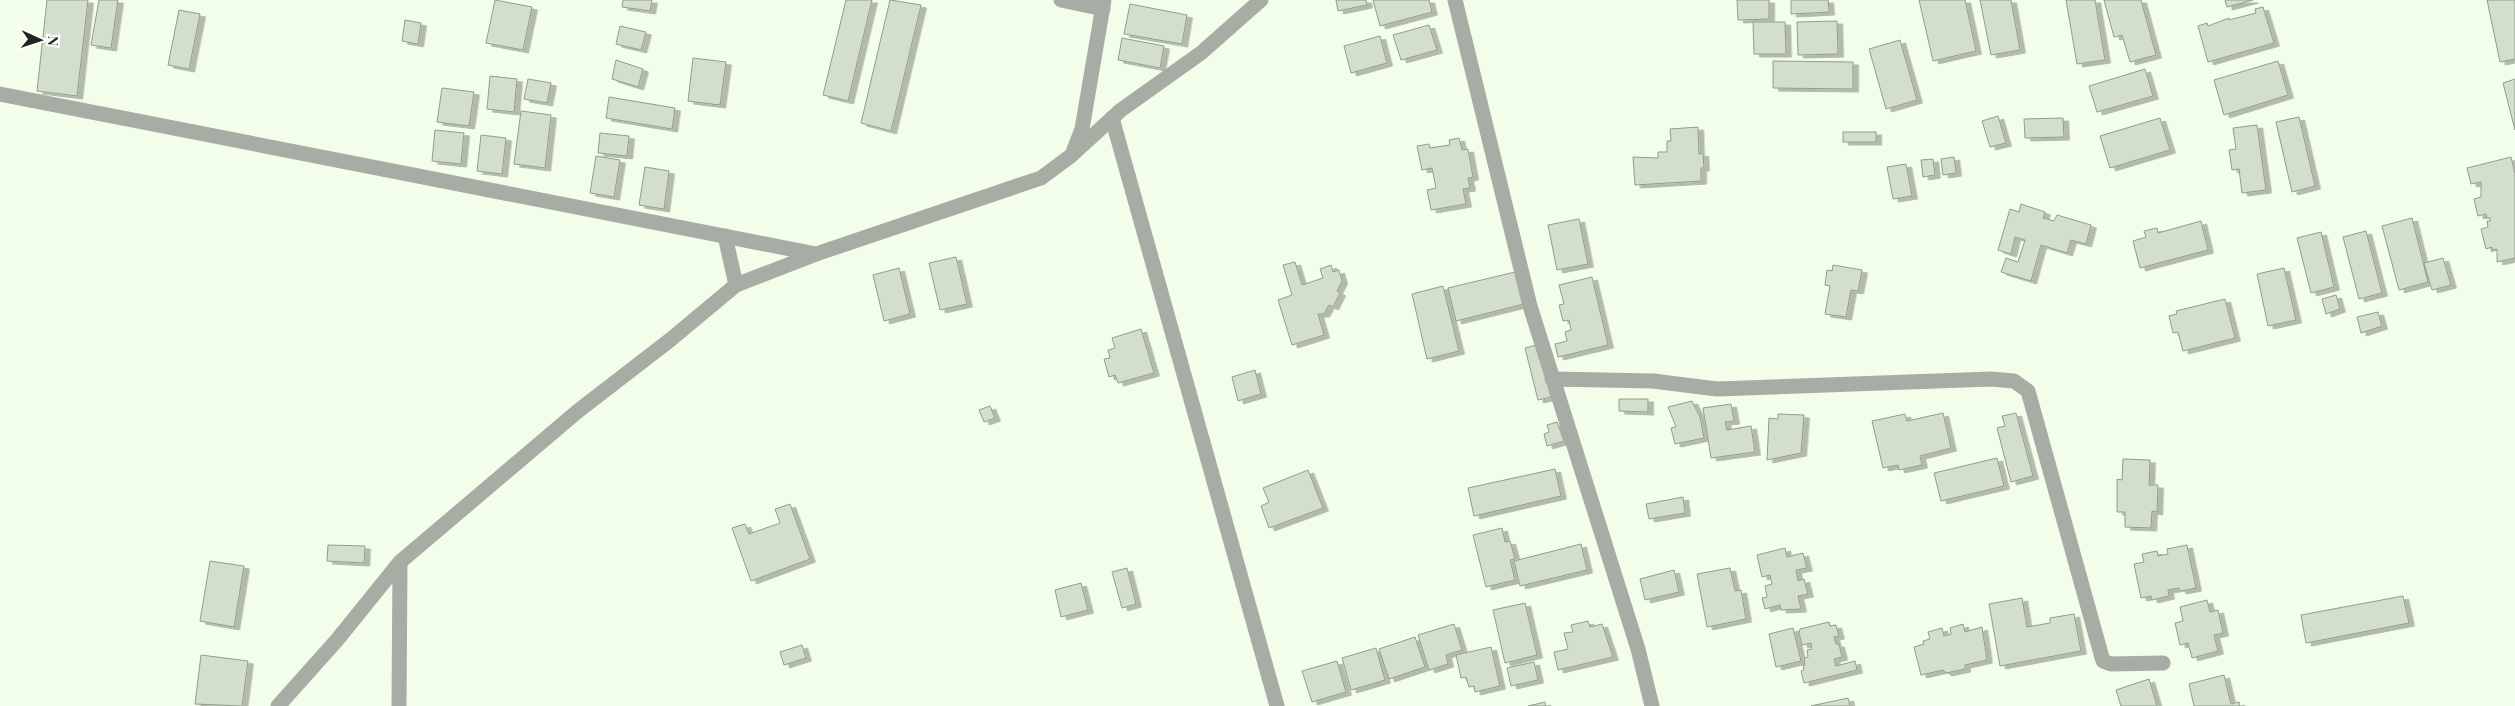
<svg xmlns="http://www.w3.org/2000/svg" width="2515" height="706" font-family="'Playfair Display',serif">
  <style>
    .building { fill: #d3decc; stroke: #929c8b; filter: url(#shadow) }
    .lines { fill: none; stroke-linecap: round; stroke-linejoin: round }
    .street { stroke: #a7aca4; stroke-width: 15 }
  </style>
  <defs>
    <filter id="shadow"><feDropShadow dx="5.5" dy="3" stdDeviation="0" flood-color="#0004"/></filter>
  </defs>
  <rect width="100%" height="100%" fill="#f2fdea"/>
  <g class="building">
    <path d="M47,0H88L77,96L37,91Z"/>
    <path d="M99,0H118L111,48L91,45Z"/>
    <path d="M495,0L532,7L523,50L486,43Z"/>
    <path d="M623,0H652L650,11L622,7Z"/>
    <path d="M846,0H872L848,101L823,95Z"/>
    <path d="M890,0L921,5L891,131L861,123Z"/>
    <path d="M1336,0H1366L1367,5L1338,11Z"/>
    <path d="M1373,0H1429L1432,12L1380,26Z"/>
    <path d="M1737,0H1769V19L1738,20Z"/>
    <path d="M1791,0H1828L1829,12L1791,14Z"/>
    <path d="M1919,0H1965L1976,51L1933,61Z"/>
    <path d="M1980,0H2011L2020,50L1991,55Z"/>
    <path d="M2066,0H2095L2105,60L2077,64Z"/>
    <path d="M2104,0H2141L2156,55L2130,62L2122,35L2114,37Z"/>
    <path d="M2225,0H2253L2227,7Z"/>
    <path d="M2487,0H2515V59L2500,62Z"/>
    <path d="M1130,4L1187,15L1182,44L1124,34Z"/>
    <path d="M2263,7L2274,43L2208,62L2198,26L2207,23L2208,26L2229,18V20L2256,13L2255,9Z"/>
    <path d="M179,10L200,14L189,69L168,65Z"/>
    <path d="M405,20L421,23L418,44L402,41Z"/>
    <path d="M1837,21L1838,54L1798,55L1797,22Z"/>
    <path d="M1753,22H1785L1786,54H1754Z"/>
    <path d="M1429,25L1437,50L1401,60L1393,35Z"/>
    <path d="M620,26L646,32L641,50L616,44Z"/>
    <path d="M1380,36L1387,63L1351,73L1344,46Z"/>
    <path d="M1122,38L1164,46L1160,68L1118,60Z"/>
    <path d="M1900,40L1917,100L1886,109L1869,49Z"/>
    <path d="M693,58L726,62L720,105L688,101Z"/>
    <path d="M616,60L643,69L638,87L612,79Z"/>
    <path d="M1773,61L1853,62V89L1773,88Z"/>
    <path d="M2278,61L2288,95L2224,115L2214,80Z"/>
    <path d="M2145,69L2153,96L2097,112L2089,86Z"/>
    <path d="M490,76L517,79L514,112L487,109Z"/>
    <path d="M528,79L551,83L547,103L524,99Z"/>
    <path d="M2515,79V130L2503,83Z"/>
    <path d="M442,88L474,92L469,126L437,122Z"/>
    <path d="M609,97L675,108L672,129L606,118Z"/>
    <path d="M521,111L551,115L545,168L514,164Z"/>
    <path d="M1998,116L2006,143L1990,147L1982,121Z"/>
    <path d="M2299,117L2315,186L2292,192L2276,122Z"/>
    <path d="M2063,118L2064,137L2025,138L2024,119Z"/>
    <path d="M2160,118L2170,150L2110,168L2100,136Z"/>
    <path d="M2257,125L2266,190L2242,193L2239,169L2232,170L2229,150L2236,149L2233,128Z"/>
    <path d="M1698,127L1699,154L1703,153L1704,168H1701V181L1635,185L1633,157L1658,158V152H1667V141H1671L1670,129Z"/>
    <path d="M435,130L464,133L461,164L432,161Z"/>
    <rect x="1843" y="132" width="33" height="10"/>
    <path d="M600,133L629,136L627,156L598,153Z"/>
    <path d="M481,135L506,138L502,174L477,171Z"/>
    <path d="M1459,138L1462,150L1468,149L1473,177L1468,178L1470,188L1463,189L1466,204L1431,210L1427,190L1436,188L1432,168L1422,170L1417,146L1429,144L1430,148L1450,145L1449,140Z"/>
    <path d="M596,156L620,160L614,197L590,193Z"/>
    <path d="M1954,157L1956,173L1943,175L1941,159Z"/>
    <path d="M2511,157L2515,174V258L2497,262V249L2493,250L2492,247L2486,249L2481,229L2488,227L2487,221H2490V218H2487L2486,214L2478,216L2474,199L2481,197V182L2471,184L2467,168Z"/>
    <path d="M1933,159L1935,175L1923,177L1921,160Z"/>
    <path d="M1906,164L1912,196L1893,199L1887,167Z"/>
    <path d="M645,167L669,171L664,209L639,205Z"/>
    <path d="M2021,204L2045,212L2043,218L2054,221L2057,215L2091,225L2086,244L2071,240L2067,253L2041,245L2031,281L2001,272L2006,258L2018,262L2025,240L2015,237L2011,254L1998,250L2010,209L2019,212Z"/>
    <path d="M2412,218L2428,282L2399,290L2382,226Z"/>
    <path d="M1579,219L1588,264L1557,270L1548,225Z"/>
    <path d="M2201,221L2208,250L2140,268L2133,241L2146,237L2144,231L2157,228L2158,233Z"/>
    <path d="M2366,231L2382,293L2359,299L2343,237Z"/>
    <path d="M2321,232L2334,287L2311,293L2297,238Z"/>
    <path d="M956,257L967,304L940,310L929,263Z"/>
    <path d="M2443,258L2451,285L2432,290L2424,263Z"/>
    <path d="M1295,262L1302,285L1323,278L1320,269L1331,265L1333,272L1339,270L1342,281L1337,291L1340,293L1333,307L1329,305L1324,314H1318L1324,335L1292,345L1278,300L1292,295L1283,265Z"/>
    <path d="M1833,265L1862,270L1858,291L1851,290L1846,317L1825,314L1830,286L1825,285L1827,270L1832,271Z"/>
    <path d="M899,268L910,314L884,321L873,275Z"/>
    <path d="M2284,268L2296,320L2268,326L2257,274Z"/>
    <path d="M1515,272L1524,304L1456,321L1448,288Z"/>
    <path d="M1592,277L1608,345L1558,357L1555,344L1567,341L1565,332L1571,330L1569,320L1563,321L1559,305L1564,304L1559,285Z"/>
    <path d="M1443,286L1459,351L1427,359L1412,294Z"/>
    <path d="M2336,295L2340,309L2326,314L2322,299Z"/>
    <path d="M2225,299L2235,338L2183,351L2178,332L2173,333L2169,316L2177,314L2176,311Z"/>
    <path d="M2378,312L2382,326L2361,333L2357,317Z"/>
    <path d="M1141,329L1154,373L1118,383L1115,375L1109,377L1104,359L1110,358L1108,350L1115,348L1112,338Z"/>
    <path d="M1537,345L1551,397L1538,400L1525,348Z"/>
    <path d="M1255,370L1261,394L1238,401L1232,377Z"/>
    <path d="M1619,399H1648V412L1619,411Z"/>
    <path d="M1692,401L1700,417L1704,438L1675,444L1671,428L1676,427L1668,407Z"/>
    <path d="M1731,404L1734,421L1725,422L1727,430L1751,426L1755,452L1711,458L1703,408Z"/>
    <path d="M990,406L995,418L984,422L979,410Z"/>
    <path d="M1943,413L1951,448L1920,456L1922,465L1899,470L1898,465L1883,468L1872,421L1905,414L1907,421Z"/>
    <path d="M2016,413L2033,476L2011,482L1997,428L2005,426L2002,416Z"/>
    <path d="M1778,414L1804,415L1801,453L1767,460L1769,418L1778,419Z"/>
    <path d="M1557,422L1564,441L1547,446L1544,434L1549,432L1547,425Z"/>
    <path d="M1997,458L2004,486L1941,501L1934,473Z"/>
    <path d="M2123,459L2150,460L2149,485H2158L2157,512L2152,511L2151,528L2125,527V512H2117V479L2122,480Z"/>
    <path d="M1555,469L1561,496L1474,516L1468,488Z"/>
    <path d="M1308,470L1323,508L1269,528L1261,506L1269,502L1263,488Z"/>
    <path d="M1683,497L1685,513L1649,519L1646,504Z"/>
    <path d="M790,504L810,559L751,581L732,528L745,524L749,534L780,523L775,509Z"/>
    <path d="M1502,528L1505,542L1510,541L1515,559L1510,560L1515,580L1486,587L1473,535Z"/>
    <path d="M1581,544L1587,570L1520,586L1514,561Z"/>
    <path d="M328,545L365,546L364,563L327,561Z"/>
    <path d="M2187,545L2196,588L2181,591L2179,588L2168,590L2169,596L2152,600L2151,596L2141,598L2134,564L2144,562L2142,554L2157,551L2158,556L2168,554L2167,549Z"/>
    <path d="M1785,548L1787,557L1803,553L1807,568L1796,570L1798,581L1804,579L1808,594L1798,596L1801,609L1781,610L1780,605L1765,609L1762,598L1767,597L1765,586L1772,584L1770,575L1762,577L1757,555Z"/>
    <path d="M210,561L244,566L234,627L200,621Z"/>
    <path d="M1127,568L1136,604L1122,608L1112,572Z"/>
    <path d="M1730,568L1735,591L1741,590L1746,619L1707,627L1697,574Z"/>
    <path d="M1674,570L1679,592L1645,600L1640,579Z"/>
    <path d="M1081,583L1088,610L1061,617L1055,590Z"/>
    <path d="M2403,596L2409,623L2306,643L2301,615Z"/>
    <path d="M2022,598L2027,627L2050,623V618L2074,614L2081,651L2000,666L1989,604Z"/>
    <path d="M2207,600L2210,612L2218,610L2223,633L2214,635L2218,651L2192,658L2188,643L2180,645L2175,623L2183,621L2180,607Z"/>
    <path d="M1525,603L1537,655L1505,663L1493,610Z"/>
    <path d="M1588,621L1590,627L1602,624L1613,657L1558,670L1554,652L1568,649L1564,633L1573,632L1571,625Z"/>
    <path d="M1829,622L1830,626L1836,625L1839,636L1834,637L1836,644H1839L1842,657L1834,659L1836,666L1855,661L1857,670L1804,683L1801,671L1804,670L1803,665H1805L1804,658L1808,657L1807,650L1812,649L1811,643L1802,645L1799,633L1800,629Z"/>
    <path d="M1454,624L1462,650L1446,655L1448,664L1429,670L1418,635Z"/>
    <path d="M1963,624L1965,632L1982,627L1987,660L1965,665V669L1946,673L1943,670L1921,675L1914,647L1924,644L1923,641L1930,639L1928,632L1942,628L1944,636L1951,634L1950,628Z"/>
    <path d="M1793,628L1801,661L1776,667L1769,634Z"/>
    <path d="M1415,637L1425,667L1389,679L1379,649Z"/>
    <path d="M802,645L806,658L784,665L780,652Z"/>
    <path d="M1491,647L1500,686L1475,692L1474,686L1469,687L1466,677L1461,678L1456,655Z"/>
    <path d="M1376,648L1385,680L1351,690L1342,658Z"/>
    <path d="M201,655L248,661L242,706L195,704Z"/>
    <path d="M1337,661L1346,692L1312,702L1302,671Z"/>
    <path d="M1534,662L1538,680L1511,686L1507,668Z"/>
    <path d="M2224,675L2231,704L2239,702L2240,706H2194L2189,684Z"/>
    <path d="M2149,679L2157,706H2121L2116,690Z"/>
    <path d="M1848,698L1850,706H1811Z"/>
    <path d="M1545,702L1546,706H1528Z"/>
  </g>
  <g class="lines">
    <g class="street">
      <path d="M1061,0L1103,9"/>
      <path d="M1455,0L1530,306L1638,649L1652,706"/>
      <path d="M0,94L816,254"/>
      <path d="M1112,118L1277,706"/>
      <path d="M1075,152L1121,110L1201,53L1261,0"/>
      <path d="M725,236L736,285"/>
      <path d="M1552,379L1653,381L1717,389L1991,379L2014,381L2028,391L2103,661L2111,664L2163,663"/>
      <path d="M278,706L337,640L400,562L578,411L670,340L736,285L816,254L1041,178L1072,155L1082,129L1104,0"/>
      <path d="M399,706L400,562"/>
    </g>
  </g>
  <g transform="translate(40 40) rotate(93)" stroke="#ffffff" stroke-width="4" paint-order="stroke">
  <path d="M0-4L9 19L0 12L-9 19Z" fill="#22261f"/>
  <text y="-8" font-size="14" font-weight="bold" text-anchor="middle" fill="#22261f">N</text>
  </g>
</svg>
